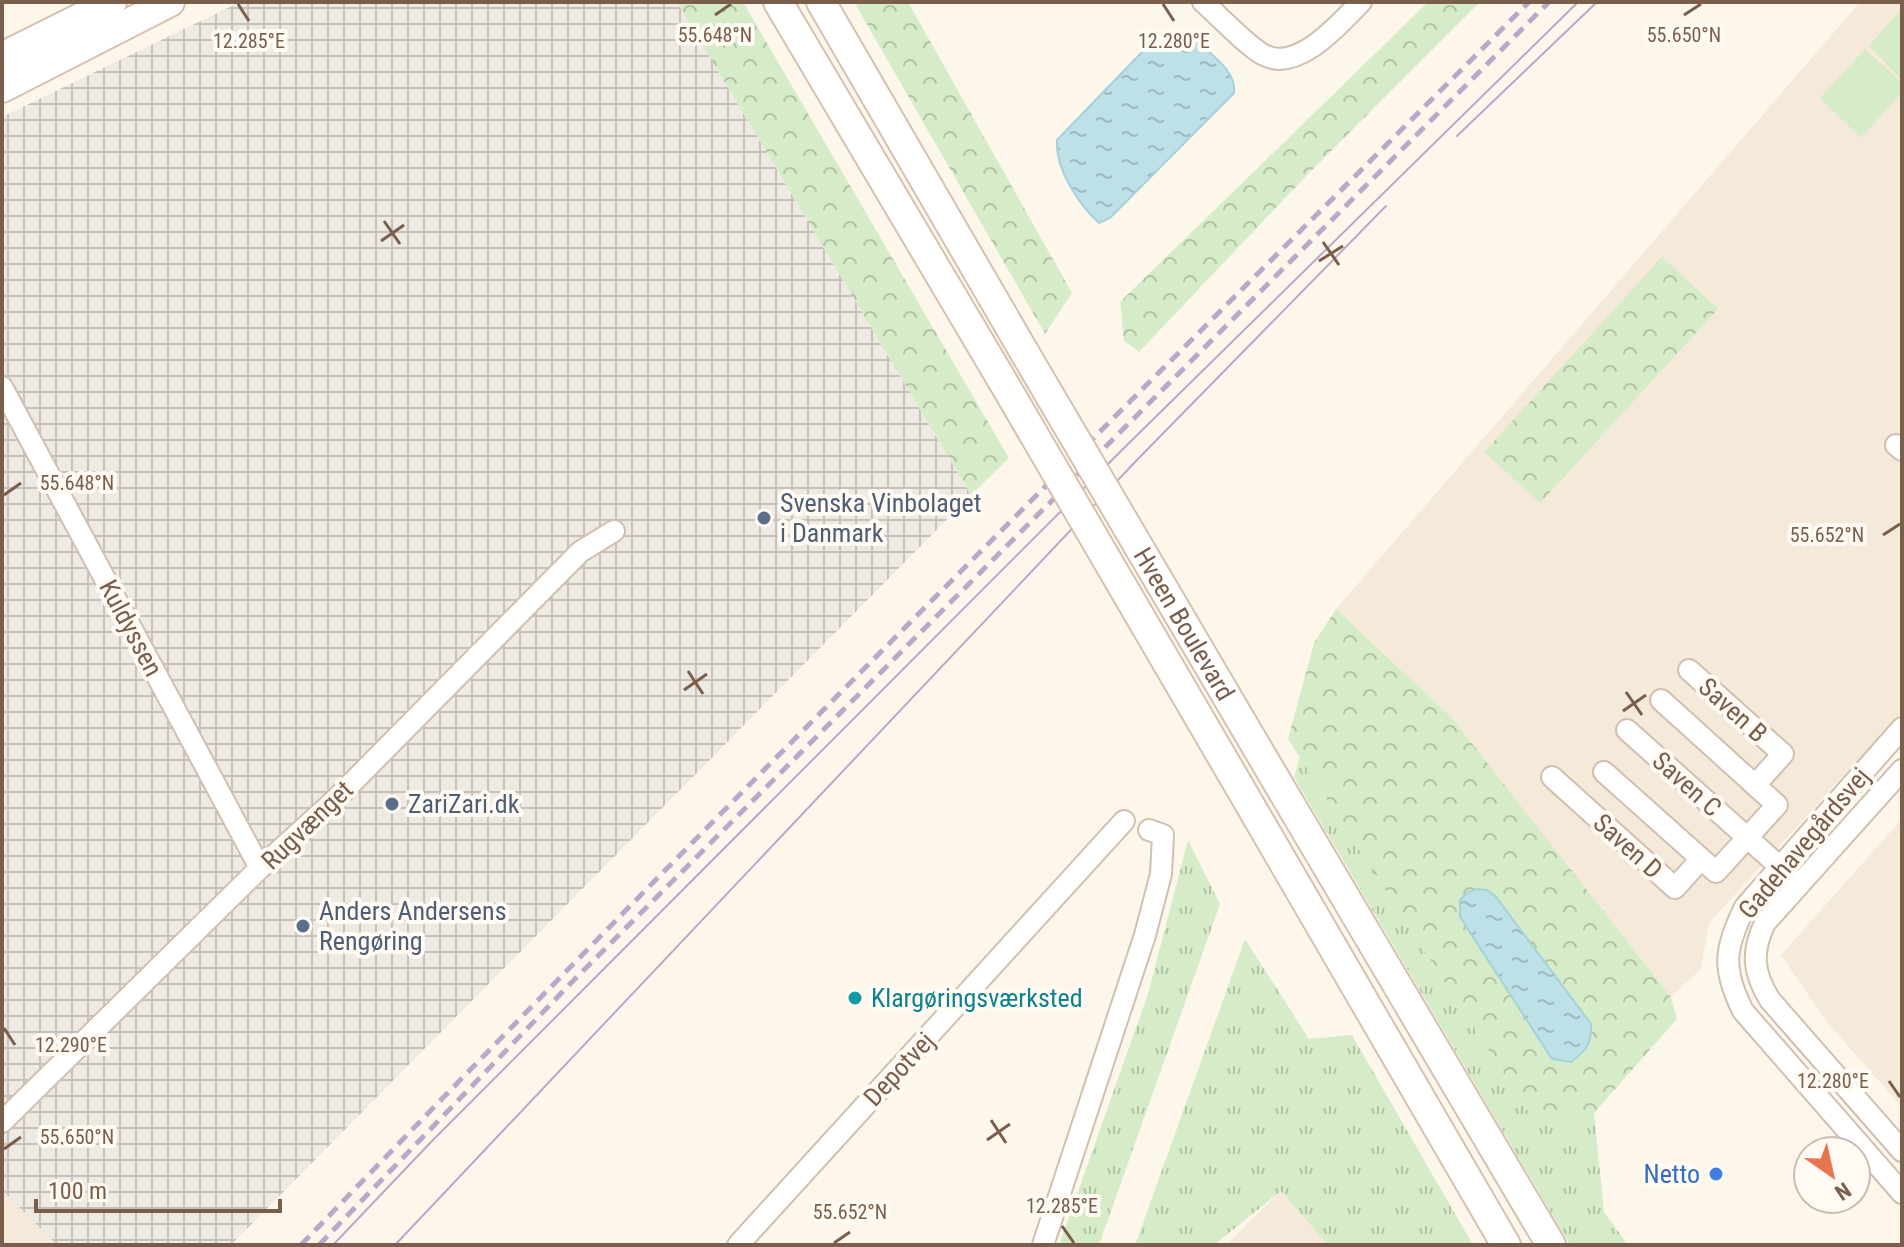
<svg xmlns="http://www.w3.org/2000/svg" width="1904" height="1247" font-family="'Roboto Condensed',sans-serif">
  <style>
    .residential { fill: #f5e9d9 }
    .industrial { fill: url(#industrial-grid) }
    .grass { fill: url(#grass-tufts) }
    .forest { fill: url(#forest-crowns) }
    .pitch { fill: #d6ecc8 }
    .water { fill: url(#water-ripples); stroke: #a4d1da; stroke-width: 2 }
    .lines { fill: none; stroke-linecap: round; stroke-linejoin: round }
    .street-casing { stroke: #d1bfaf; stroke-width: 24 }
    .secondary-casing { stroke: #d6c1af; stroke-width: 32 }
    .street { stroke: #fff; stroke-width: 20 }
    .secondary { stroke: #fff; stroke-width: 28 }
    .tram { stroke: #baa7c9; stroke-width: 2 }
    .rail { stroke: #baa7c9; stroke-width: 5; stroke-dasharray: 12 8; stroke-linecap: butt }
    .secondary-bridge-casing { stroke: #d6c1af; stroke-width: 32; stroke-linecap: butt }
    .secondary-bridge { stroke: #fff; stroke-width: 28 }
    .ticks { fill: none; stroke: #7a5e4c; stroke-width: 3 }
    .service-dot { fill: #5c6f8a; stroke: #fffaf3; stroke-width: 3 }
    .culture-dot { fill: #0f9aa8; stroke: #fffaf3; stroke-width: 3 }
    .shop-dot { fill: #3f7fe0; stroke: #fffaf3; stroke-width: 3 }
    .labels { text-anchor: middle; stroke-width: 8; stroke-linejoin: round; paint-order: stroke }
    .service-label { font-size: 26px; fill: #4e5e75; stroke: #fffaf3; text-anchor: start }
    .street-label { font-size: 26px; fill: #7a5e4c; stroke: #fffaf3 }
    .culture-label { font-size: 26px; fill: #0d838f; stroke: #fffaf3; text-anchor: start }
    .shop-label { font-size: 26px; fill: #366cbe; stroke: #fffaf3; text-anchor: end }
    .ticks-label { font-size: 20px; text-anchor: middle; fill: #7a5e4c; stroke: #fffaf3; stroke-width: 8; stroke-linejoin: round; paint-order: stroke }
  </style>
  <defs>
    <pattern id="industrial-grid" width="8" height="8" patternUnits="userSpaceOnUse" patternTransform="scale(2)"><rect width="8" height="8" fill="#efe9e4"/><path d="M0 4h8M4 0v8" fill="none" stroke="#c7c0bb"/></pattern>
    <pattern id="grass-tufts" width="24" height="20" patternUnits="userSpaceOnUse" patternTransform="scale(2)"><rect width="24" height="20" fill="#d6ecc8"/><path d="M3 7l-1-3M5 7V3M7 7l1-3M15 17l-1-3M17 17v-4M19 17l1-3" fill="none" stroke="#b3c2a5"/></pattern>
    <pattern id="forest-crowns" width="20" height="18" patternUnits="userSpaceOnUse" patternTransform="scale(2)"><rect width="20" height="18" fill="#d6ecc8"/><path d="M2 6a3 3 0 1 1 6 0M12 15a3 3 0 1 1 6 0" fill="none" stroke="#b3c2a5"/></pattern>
    <pattern id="water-ripples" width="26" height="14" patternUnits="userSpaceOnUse" patternTransform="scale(2)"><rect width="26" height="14" fill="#bee1e8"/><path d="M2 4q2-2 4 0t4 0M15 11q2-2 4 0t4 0" fill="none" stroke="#9fbabe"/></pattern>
  </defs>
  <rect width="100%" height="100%" fill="#fdf7eb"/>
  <g class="residential">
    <path d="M1860,2H1902V712L1709,923L1701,969L1671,997L1452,718L1336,609Z"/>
    <path d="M1902,819V1107L1826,1021L1781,955Z"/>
    <path d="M2,1190L57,1245H2Z"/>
    <path d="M1281,1191L1328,1245H1226Z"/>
  </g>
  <path class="industrial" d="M240,2H677L971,495L231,1245H57L2,1190V117Z"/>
  <g class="grass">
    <path d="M1300,757L1531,1116L1594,1113L1604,1212L1628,1245H1570L1294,777Z"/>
    <path d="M1188,840L1220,904L1099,1245H1059L1148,994Z"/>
    <path d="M1245,939L1309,1039L1352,1035L1473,1245H1328L1281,1191L1214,1245H1135Z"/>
  </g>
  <g class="forest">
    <path d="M677,2H743L1009,458L971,495Z"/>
    <path d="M854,2H908L1072,293L1045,334Z"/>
    <path d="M1428,2H1480L1308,174L1139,352L1124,341L1120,302Z"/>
    <path d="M1662,257L1718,309L1540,503L1484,452Z"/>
    <path d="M1336,609L1452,718L1671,997L1677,1019L1594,1113L1531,1116L1288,739L1314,643Z"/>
  </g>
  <g class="pitch">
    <path d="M1902,8V78L1901,79L1869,46Z"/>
    <path d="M1865,49L1902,83V92L1861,138L1820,98Z"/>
  </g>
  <g class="water">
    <path d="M1197,41C1211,55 1237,71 1234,93L1110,218L1099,223C1078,204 1055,168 1057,140L1144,50Z"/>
    <path d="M1477,889L1487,890L1496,897L1591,1024C1592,1043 1587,1050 1571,1062L1552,1059L1460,917V900L1468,892Z"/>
  </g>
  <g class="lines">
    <g class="street-casing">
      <g id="street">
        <path d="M1203,2C1218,15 1248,47 1264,55C1298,73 1340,23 1361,2"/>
        <path d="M2,387L260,868"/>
        <path d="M1896,445L1902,450"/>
        <path d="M1689,670L1783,754L1755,785"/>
        <path d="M1902,728L1745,907C1724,949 1722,969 1743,1011L1902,1193"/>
        <path d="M1627,730L1788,874"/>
        <path d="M1902,770L1765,923C1751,952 1753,973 1770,1000L1902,1151"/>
        <path d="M1604,772L1716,872L1777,805L1661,700"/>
        <path d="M1552,777L1675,888L1701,859"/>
        <path d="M2,1122L260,868L333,802L580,552L614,531"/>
        <path d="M738,1245L1124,821"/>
        <path d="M1043,1245L1145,935L1161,874L1163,835L1149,830"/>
      </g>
    </g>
    <g class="secondary-casing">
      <g id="secondary">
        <path d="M778,2L1002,380"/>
        <path d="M821,2L1026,355"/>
        <path d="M2,57L112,2"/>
        <path d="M2,88L170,2"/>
        <path d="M1273,775L1551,1245"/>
        <path d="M1239,786L1506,1245"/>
      </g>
    </g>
    <use href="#street" class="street"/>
    <use href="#secondary" class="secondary"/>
    <g class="tram">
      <path d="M1457,136L1597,2"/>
      <path d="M333,1245L431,1142L1125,447L1578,2"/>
      <path d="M395,1245L1136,461L1386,206"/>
    </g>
    <g class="rail">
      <path d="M301,1245C704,825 1118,414 1529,2"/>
      <path d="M319,1245L571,983L1549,2"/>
    </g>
    <g class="secondary-bridge-casing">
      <g id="secondary-bridge">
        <path id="s1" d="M1026,355L1273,775"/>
        <path d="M1002,380L1239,786"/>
      </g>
    </g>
    <use href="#secondary-bridge" class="secondary-bridge"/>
  </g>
  <path class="ticks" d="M238,4L249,21M1163,4L1174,21M715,15L731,4M1684,15L1701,4M384,221L400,244M381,241L404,225M1323,242L1339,265M1319,261L1343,246M4,495L21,483M1883,535L1900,524M688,671L703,694M684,690L707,674M1626,692L1642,715M1623,711L1646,695M4,1028L15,1045M1889,1081L1900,1097M991,1120L1006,1143M987,1140L1010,1124M4,1149L21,1137M1062,1226L1074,1243M834,1243L850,1232"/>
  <g class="service-dot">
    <circle cx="764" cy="518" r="8"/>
    <circle cx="392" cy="804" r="8"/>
    <circle cx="303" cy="926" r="8"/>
  </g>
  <circle class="culture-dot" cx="855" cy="998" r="8"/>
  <circle class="shop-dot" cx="1716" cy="1174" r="8"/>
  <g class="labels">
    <g class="service-label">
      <text x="780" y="512">Svenska Vinbolaget<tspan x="780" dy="30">i Danmark</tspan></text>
      <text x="408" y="813">ZariZari.dk</text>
      <text x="319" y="920">Anders Andersens<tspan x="319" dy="30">Rengøring</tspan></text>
    </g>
    <g class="street-label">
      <text dy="9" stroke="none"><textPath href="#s1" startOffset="312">Hveen Boulevard</textPath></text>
      <text transform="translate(131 628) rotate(62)" y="9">Kuldyssen</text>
      <text transform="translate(1733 710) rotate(42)" y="9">Saven B</text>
      <text transform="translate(1687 784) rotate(42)" y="9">Saven C</text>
      <text transform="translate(307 825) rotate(-44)" y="9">Rugvænget</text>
      <text transform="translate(1804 843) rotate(-50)" y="9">Gadehavegårdsvej</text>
      <text transform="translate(1628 846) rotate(42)" y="9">Saven D</text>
      <text transform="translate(899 1069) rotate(-47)" y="9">Depotvej</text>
    </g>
    <g class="culture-label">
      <text x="871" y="1007">Klargøringsværksted</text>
    </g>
    <g class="shop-label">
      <text x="1700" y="1183">Netto</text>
    </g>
  </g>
  <g class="ticks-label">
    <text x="715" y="42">55.648°N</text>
    <text x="1684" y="42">55.650°N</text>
    <text x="249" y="48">12.285°E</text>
    <text x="1174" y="48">12.280°E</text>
    <text x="77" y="490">55.648°N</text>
    <text x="1827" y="542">55.652°N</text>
    <text x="71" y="1052">12.290°E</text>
    <text x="1833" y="1088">12.280°E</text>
    <text x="77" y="1144">55.650°N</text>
    <text x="1062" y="1213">12.285°E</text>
    <text x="850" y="1219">55.652°N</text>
  </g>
  <rect width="1904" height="1247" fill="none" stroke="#7a5e4c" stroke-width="8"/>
  <g transform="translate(1832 1175) rotate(146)"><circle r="38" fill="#fffaf3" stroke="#cabcb0" stroke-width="2"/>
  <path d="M0-6L14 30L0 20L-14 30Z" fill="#e8754f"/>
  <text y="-12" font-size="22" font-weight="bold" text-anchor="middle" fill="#7a5e4c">N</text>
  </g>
  <path d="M36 1199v12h244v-12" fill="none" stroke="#7a5e4c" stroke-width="4"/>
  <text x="48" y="1199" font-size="24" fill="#7a5e4c" stroke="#fffaf3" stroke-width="6" paint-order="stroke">100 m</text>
</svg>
